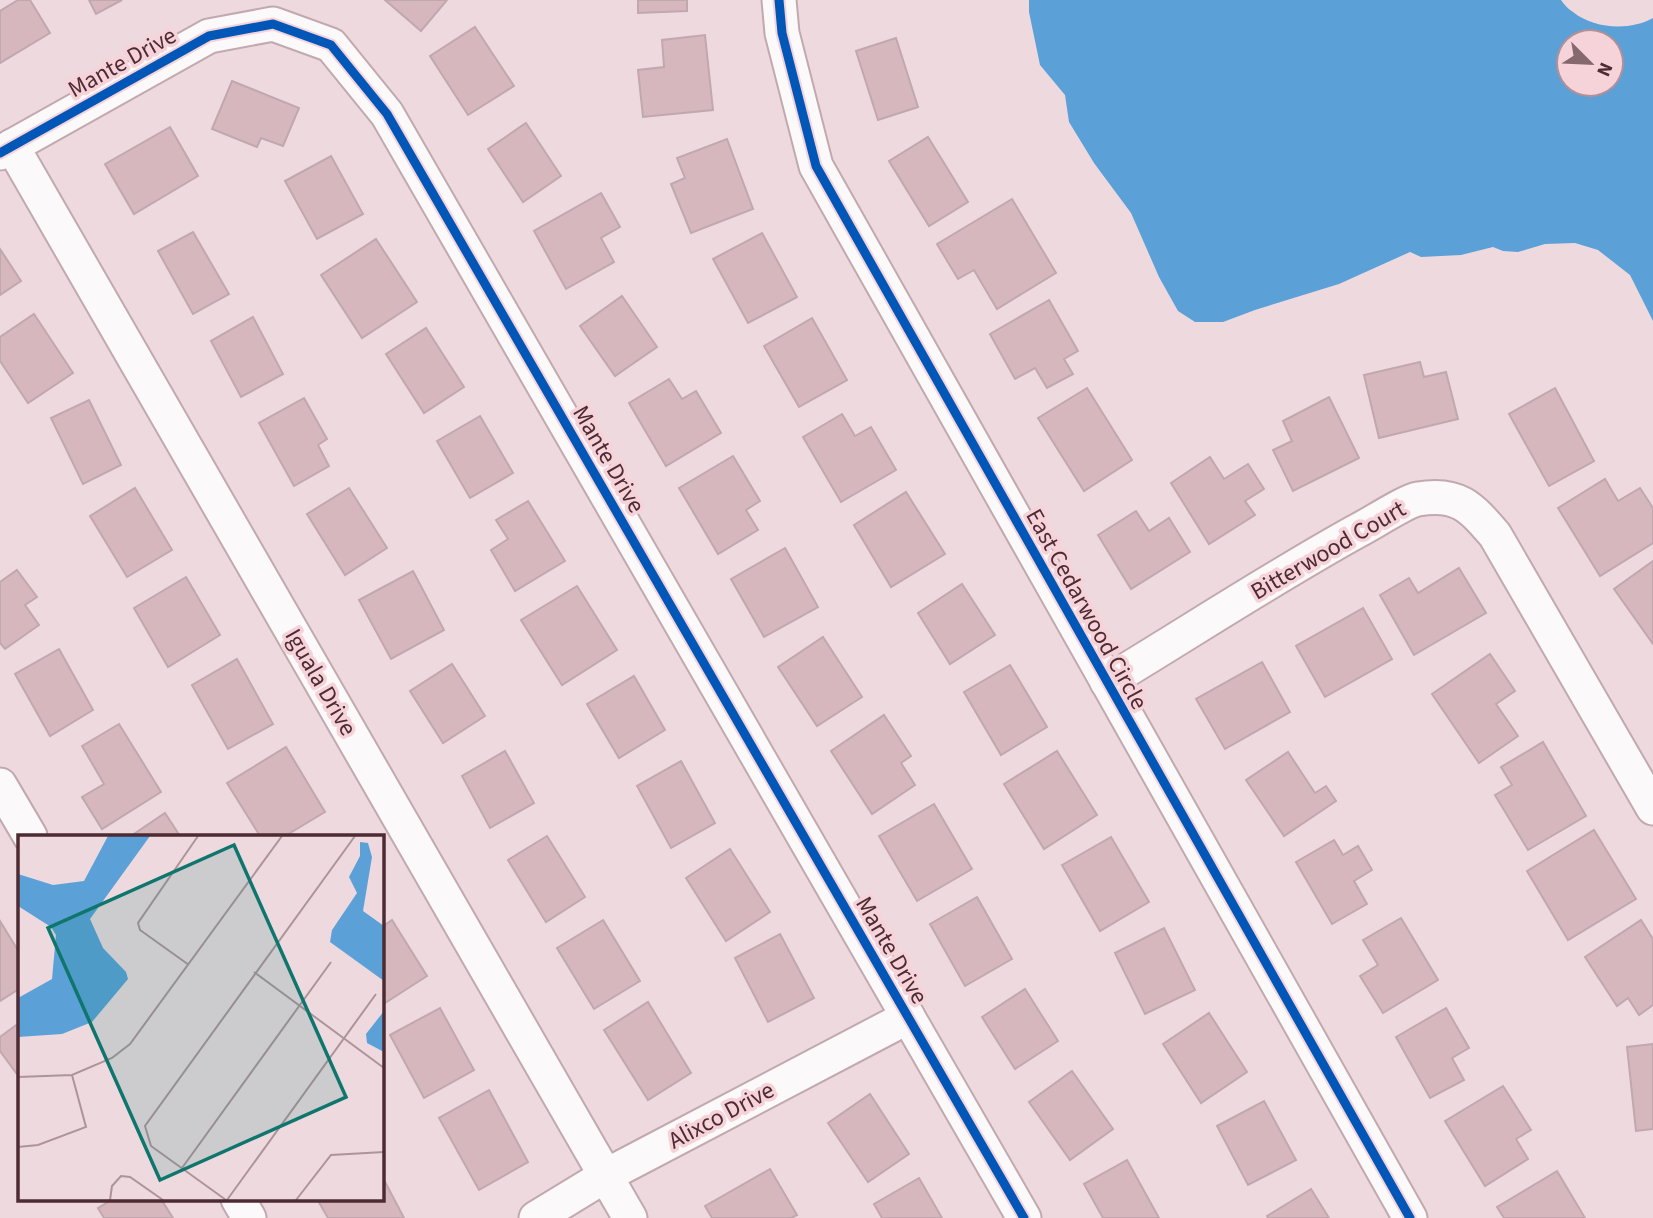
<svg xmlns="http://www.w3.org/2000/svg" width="1653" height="1218" font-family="'Source Sans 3',sans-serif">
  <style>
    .water { fill: #5ba1d7; fill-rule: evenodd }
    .building { fill: #d6b7be; stroke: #c0a8ae; stroke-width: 2 }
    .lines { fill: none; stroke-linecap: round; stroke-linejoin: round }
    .street-casing { stroke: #c1a9af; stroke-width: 37 }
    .street { stroke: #fcf9fa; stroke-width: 33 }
    .cycleway-casing { stroke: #f6d2d9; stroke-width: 13 }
    .cycleway { stroke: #0057b8; stroke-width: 9 }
    .labels { text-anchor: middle; stroke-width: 7; stroke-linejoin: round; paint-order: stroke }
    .street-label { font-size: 24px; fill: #4e2b33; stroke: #f6d2d9 }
    .inset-road { fill: none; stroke: #ae949a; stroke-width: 2 }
    .view { fill: #0f766e; fill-opacity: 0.15; stroke: #0f766e; stroke-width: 3.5 }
    .inset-edge { fill: none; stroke: #4e2b33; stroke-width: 3.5 }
  </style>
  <rect width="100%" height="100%" fill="#eedade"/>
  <path class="water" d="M1029,0H1561C1564,4 1568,9 1573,12C1594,29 1630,31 1653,18V321L1630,275L1598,250L1575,243L1545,244L1518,252L1503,251L1493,247L1461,255L1421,257L1410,252L1339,284L1255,310L1223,322H1195L1178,311L1159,277L1131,213L1094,163L1069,122L1065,95L1040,65L1029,12ZM1569,42H1611V84H1569Z"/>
  <g class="building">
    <path d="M18,0H30L50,33L0,63V11Z"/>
    <path d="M89,0H122L96,14Z"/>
    <path d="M385,0H447L421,31Z"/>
    <path d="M638,0H687V11L638,13Z"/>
    <path d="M475,27L514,86L468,115L430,56Z"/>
    <path d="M705,35L713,110L643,117L638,70L664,67L662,40Z"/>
    <path d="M896,38L918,107L878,120L856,51Z"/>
    <path d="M232,81L299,108L283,146L261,138L257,147L212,129Z"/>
    <path d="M526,123L561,176L523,202L488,149Z"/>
    <path d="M170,127L198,176L134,214L105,164Z"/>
    <path d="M928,137L968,202L929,226L889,161Z"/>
    <path d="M727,139L753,209L691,233L671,184L685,178L677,158Z"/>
    <path d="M331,156L363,214L317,239L285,181Z"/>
    <path d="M601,193L620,227L601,238L614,262L566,289L534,231Z"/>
    <path d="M1012,199L1056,273L997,309L974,270L958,279L937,244Z"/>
    <path d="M193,232L229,294L193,314L158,251Z"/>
    <path d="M762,233L797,297L748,323L713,259Z"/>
    <path d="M376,239L417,302L362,338L321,275Z"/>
    <path d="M0,249L21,281L0,295Z"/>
    <path d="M622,296L657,347L615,376L580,326Z"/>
    <path d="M1049,300L1078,351L1064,359L1073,374L1047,388L1035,368L1015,379L990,334Z"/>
    <path d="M34,314L73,373L28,403L0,361V337Z"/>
    <path d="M253,317L283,374L241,397L211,341Z"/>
    <path d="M812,318L847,380L799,407L764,346Z"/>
    <path d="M426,328L464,387L424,413L386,354Z"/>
    <path d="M1420,362L1424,377L1446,372L1458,419L1379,438L1364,375Z"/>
    <path d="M669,379L682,399L696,391L721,433L666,466L629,403Z"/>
    <path d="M1087,388L1132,460L1084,491L1038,418Z"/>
    <path d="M1555,388L1594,461L1549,486L1509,414Z"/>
    <path d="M1329,397L1359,458L1293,491L1273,450L1292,441L1283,421Z"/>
    <path d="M304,398L327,439L318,445L329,466L294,486L259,423Z"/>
    <path d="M89,400L121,465L83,484L51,418Z"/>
    <path d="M842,414L855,436L871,427L896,470L841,502L803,437Z"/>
    <path d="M480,416L513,473L470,498L437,441Z"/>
    <path d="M733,456L760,501L746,510L758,530L718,554L679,488Z"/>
    <path d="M1210,457L1224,479L1248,464L1264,489L1245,501L1255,515L1209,544L1171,483Z"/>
    <path d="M1605,479L1618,501L1640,488L1653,508V543L1600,576L1558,508Z"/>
    <path d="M135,488L172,550L127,577L90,516Z"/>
    <path d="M349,488L387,548L345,575L307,514Z"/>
    <path d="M906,492L945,554L891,587L854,525Z"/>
    <path d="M528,501L565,561L515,591L491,550L508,539L496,520Z"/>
    <path d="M1136,511L1149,531L1169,518L1190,552L1131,589L1098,535Z"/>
    <path d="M785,548L818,607L764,637L731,579Z"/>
    <path d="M1653,561V644L1614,589Z"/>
    <path d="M1459,568L1486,613L1414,655L1380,595L1409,578L1418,593Z"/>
    <path d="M17,570L37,597L25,605L39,625L5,649L0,643V582Z"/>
    <path d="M413,571L444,630L391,659L359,600Z"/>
    <path d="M186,577L220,635L168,667L134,608Z"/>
    <path d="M962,584L995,635L950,664L918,613Z"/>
    <path d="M577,586L617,650L562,685L521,620Z"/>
    <path d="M1363,608L1392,659L1325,697L1296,646Z"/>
    <path d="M823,637L862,697L817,726L778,667Z"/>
    <path d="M59,649L93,710L50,736L15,674Z"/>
    <path d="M1490,654L1515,691L1496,704L1518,736L1479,763L1432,694Z"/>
    <path d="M237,659L273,724L228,749L192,685Z"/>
    <path d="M1262,662L1290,712L1225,749L1196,699Z"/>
    <path d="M452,664L485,716L443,743L410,691Z"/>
    <path d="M1010,665L1047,727L1001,755L964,692Z"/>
    <path d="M634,676L665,730L619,758L587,704Z"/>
    <path d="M884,715L911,756L901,763L915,785L872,814L831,751Z"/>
    <path d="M119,724L161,792L102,829L82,797L104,784L82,746Z"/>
    <path d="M1543,742L1586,816L1528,850L1495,795L1512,785L1501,767Z"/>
    <path d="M286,747L325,812L285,836H260L227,783Z"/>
    <path d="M505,751L534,803L490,828L462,776Z"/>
    <path d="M1057,751L1097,815L1044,849L1004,784Z"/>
    <path d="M1288,752L1315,793L1326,786L1336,801L1284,836L1246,780Z"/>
    <path d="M681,761L715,823L671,848L637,786Z"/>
    <path d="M934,804L972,869L917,901L879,836Z"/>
    <path d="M165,813L180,836H131Z"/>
    <path d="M1594,830L1636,899L1568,940L1527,871Z"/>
    <path d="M547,836L585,897L546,922L508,860Z"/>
    <path d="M1111,837L1149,902L1100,931L1062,865Z"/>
    <path d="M1334,840L1343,855L1358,846L1372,870L1354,881L1367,904L1332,924L1296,862Z"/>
    <path d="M730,849L770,912L726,941L686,878Z"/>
    <path d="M977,897L1012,959L965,986L930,924Z"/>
    <path d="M1401,918L1438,980L1383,1013L1360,976L1378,965L1363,940Z"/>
    <path d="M392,920L427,976L382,1005V927Z"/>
    <path d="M603,920L640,981L594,1009L557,948Z"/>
    <path d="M1641,920L1653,939V1005L1639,1015L1628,998L1617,1006L1585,957Z"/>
    <path d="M0,921L19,952V989L0,1001Z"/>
    <path d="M1164,928L1195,990L1145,1014L1115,953Z"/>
    <path d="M780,934L814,998L768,1022L735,958Z"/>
    <path d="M1025,989L1058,1041L1015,1069L982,1017Z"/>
    <path d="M648,1002L691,1073L648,1100L604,1030Z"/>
    <path d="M440,1008L474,1070L424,1098L390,1035Z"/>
    <path d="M1446,1008L1469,1048L1452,1058L1464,1080L1430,1098L1396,1037Z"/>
    <path d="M1209,1013L1247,1072L1201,1103L1163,1044Z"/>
    <path d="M19,1023V1077L0,1051V1037Z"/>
    <path d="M1653,1044V1129L1636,1131L1627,1047Z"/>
    <path d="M1072,1071L1113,1129L1070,1160L1029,1102Z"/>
    <path d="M1503,1086L1531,1130L1516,1139L1528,1159L1485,1186L1445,1121Z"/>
    <path d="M489,1090L528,1162L479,1190L439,1118Z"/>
    <path d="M870,1094L909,1154L868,1182L828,1123Z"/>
    <path d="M1264,1101L1296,1160L1248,1185L1217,1126Z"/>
    <path d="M1127,1160L1159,1218H1103L1084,1184Z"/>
    <path d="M770,1169L797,1215L791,1218H712L705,1206Z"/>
    <path d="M1557,1171L1585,1218H1504L1497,1207Z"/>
    <path d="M382,1176L404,1218H328L317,1199H382Z"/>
    <path d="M919,1178L942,1218H882L874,1204Z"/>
    <path d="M1311,1189L1329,1218H1268L1267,1216Z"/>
    <path d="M113,1199H161L173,1218H104L98,1208Z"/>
  </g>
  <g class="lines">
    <g class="street-casing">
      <g id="street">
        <path d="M779,0L782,33L816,166L1410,1218"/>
        <path d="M12,146L630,1218"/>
        <path d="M0,153L209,36L273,24L331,45L387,114L1024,1218"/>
        <path d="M1107,682C1190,632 1272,578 1357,531C1371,524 1406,501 1418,499C1458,492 1471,507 1495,535L1653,808"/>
        <path d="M0,785L30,836"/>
        <path d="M238,1199L249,1218"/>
        <path d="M536,1218L605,1176L908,1017"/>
      </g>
    </g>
    <use href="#street" class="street"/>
    <g class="cycleway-casing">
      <g id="cycleway">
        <path d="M779,0L782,33L816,166L1410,1218"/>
        <path d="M0,153L209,36L273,24L331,45L387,114L1024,1218"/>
      </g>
    </g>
    <use href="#cycleway" class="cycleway"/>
  </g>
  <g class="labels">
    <g class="street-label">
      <text transform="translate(122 62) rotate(-29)" y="8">Mante Drive</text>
      <text transform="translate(609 459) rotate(60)" y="8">Mante Drive</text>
      <text transform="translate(1328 550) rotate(-30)" y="8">Bitterwood Court</text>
      <text transform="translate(1087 609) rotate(61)" y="8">East Cedarwood Circle</text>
      <text transform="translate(321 682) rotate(60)" y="8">Iguala Drive</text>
      <text transform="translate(892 950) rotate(60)" y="8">Mante Drive</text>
      <text transform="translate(721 1115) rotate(-28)" y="8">Alixco Drive</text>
    </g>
  </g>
  <g transform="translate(18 835)">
    <rect width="366" height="366" fill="#eedade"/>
    <path d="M90,1H132L72,84L85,113L108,137L110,144L74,187L44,199L0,202V163L34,144L38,100L33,92L0,71V39L35,50L66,46ZM342,7L350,8L354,22L345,76L366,91V146L312,107L314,95L339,58L331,42L342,21ZM366,176V217L349,208L348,199Z" fill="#5ba1d7"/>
    <path class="inset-road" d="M171,130L122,95L120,88L180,1M236,137L366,233M0,242L54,240L94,223L112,209L264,1M0,312L20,310L68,292L54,240M164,333L313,127M92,365L94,351L103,341L112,342L145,365M208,365L133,311L127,291L337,1M209,365L358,159M278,365L313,320L366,317"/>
    <path class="view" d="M216,10L328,262L142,345L30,93Z"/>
    <rect width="366" height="366" class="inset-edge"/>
  </g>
  <g transform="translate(1590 63) rotate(114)"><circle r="33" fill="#f6d2d9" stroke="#b38f97" stroke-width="2"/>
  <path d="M0-5L12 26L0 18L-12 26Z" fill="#86686f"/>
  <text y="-10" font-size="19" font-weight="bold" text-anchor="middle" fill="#4e2b33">N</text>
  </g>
</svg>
